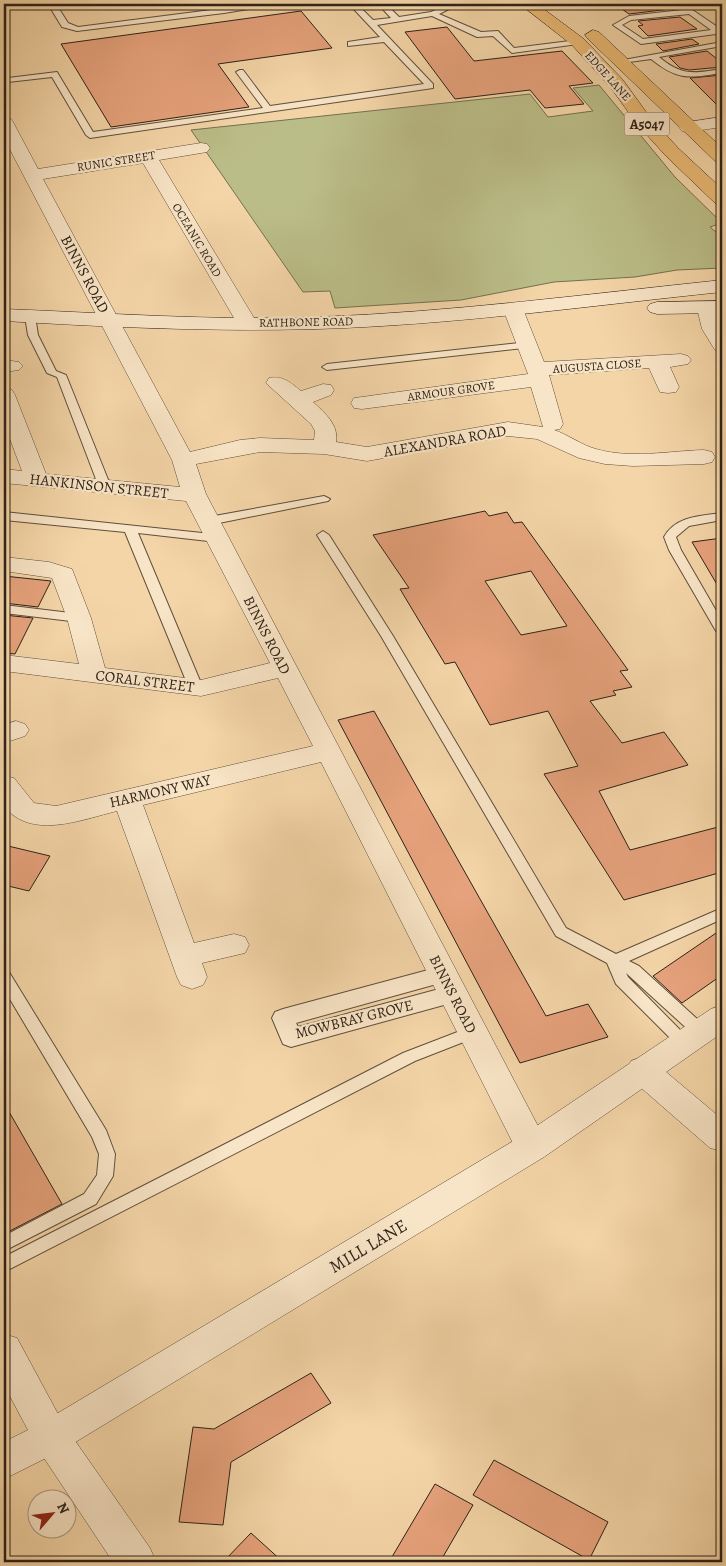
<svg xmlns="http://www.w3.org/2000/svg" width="726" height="1566" font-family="Alegreya,serif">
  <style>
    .green { fill: #bbbd88; stroke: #747050 }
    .building { fill: #e6a27c; stroke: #2d2218; fill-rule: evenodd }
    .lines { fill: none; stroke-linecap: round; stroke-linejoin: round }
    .service-casing { stroke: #5f4f3c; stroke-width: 2 }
    .pedestrian-casing { stroke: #5f4f3c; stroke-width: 2 }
    .minor-casing { stroke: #5f4f3c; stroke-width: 1 }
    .tertiary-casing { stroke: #5f4f3c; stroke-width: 1 }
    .secondary-casing { stroke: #2d2218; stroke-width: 1 }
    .trunk-casing { stroke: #2d2218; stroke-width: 1 }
    .service { fill: #f8e4c6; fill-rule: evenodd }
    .pedestrian { fill: #f8e4c6; fill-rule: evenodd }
    .minor { fill: #f8e4c6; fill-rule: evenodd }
    .tertiary { fill: #f8e4c6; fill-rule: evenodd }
    .secondary { fill: #f8e4c6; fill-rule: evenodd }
    .trunk { fill: #eaba74; fill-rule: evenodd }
    .labels { text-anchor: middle; stroke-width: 4.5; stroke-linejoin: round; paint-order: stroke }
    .far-street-label { font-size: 12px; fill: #2d2218; stroke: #f8e4c6 }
    .shield { fill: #f8e4c6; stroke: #6a5c4c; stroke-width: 1 }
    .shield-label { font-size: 14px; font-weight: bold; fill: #2d2218 }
    .street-label { font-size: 15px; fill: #2d2218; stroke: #f8e4c6 }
    .near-street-label { font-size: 18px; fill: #2d2218; stroke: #f8e4c6 }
  </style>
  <rect width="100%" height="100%" fill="#f4d5a7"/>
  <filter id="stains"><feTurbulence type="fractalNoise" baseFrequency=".004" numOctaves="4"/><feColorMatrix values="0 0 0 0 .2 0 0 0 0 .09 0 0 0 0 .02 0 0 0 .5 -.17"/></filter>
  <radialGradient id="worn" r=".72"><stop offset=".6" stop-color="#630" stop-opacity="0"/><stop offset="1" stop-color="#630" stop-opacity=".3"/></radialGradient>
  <path class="green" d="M599,85L675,177L722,223L710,227L722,237V268L677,270L635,277L554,282L461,300L335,308L330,291L303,292L191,130L530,94L548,117L593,111L573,88Z"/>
  <g class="building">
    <path d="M615,4H662L670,9L629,14Z"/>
    <path d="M301,11L332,48L218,64L249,107L111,127L61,44Z"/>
    <path d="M680,17L697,29L648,36L638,26L643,25L638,21Z"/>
    <path d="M447,27L474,61L562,51L593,83L569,86L584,104L545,108L530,90L455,99L405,32Z"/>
    <path d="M692,39L699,44L663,51L656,44Z"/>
    <path d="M707,51L722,63V67L689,70L680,68L669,57Z"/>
    <path d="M722,75V110L690,78Z"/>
    <path d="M485,511L489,516L507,512L514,523L522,522L628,670L620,671L632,687L613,691L616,695L590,701L622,743L664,732L688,765L599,791L630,850L722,826V872L624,900L544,774L578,766L548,711L490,725L455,662L445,664L400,589L409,588L373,535ZM531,571L567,626L521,635L485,581Z"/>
    <path d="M722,538V593L692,542Z"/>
    <path d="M4,576L51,581L38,607L4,603Z"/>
    <path d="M4,615L33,618L15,654L4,653Z"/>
    <path d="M374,711L546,1016L588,1004L608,1037L520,1063L338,720Z"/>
    <path d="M4,845L50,856L29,891L4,885Z"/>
    <path d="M722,929V975L682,1003L653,976Z"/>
    <path d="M4,1103L62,1204L4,1234Z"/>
    <path d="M311,1373L331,1403L231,1462L223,1525L179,1522L193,1427L214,1429Z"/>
    <path d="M494,1460L608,1522L589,1560L473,1495Z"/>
    <path d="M435,1484L473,1505L440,1562H389Z"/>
    <path d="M251,1533L283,1562H223Z"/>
  </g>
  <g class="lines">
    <g class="service-casing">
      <g id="service">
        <path d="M48,4H56L68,23L78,27L219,9L215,4H223L226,8L259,4H278L224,13L77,31L62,27Z"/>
        <path d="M349,4H357L373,20L391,18L378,4H386L399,17L431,12L449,4H459L439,14L481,32L498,31L514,48L578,40L582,42L578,44L512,53L493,36L477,37L432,16L377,25L433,84V88L90,138L86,135L52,77L8,82L4,80L8,78L57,72L93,132L263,108L236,72L240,70H243L270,106L424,84L384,42L348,46V42L380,37Z"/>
        <path d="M691,9L722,30V36L716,34L641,44L613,25L629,16ZM689,14L711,30L643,39L622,25L631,20Z"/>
        <path d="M722,42V46L659,57C683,77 694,73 722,69V73C689,78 678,81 651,59L622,63L618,61Z"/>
        <path d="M30,313L35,316L38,335L56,371L66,375L111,487L109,489L105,490L99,487L57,377L47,373L28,335L25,316Z"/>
        <path d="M528,342L533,345L532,347L327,370L322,367L327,364Z"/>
        <path d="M324,496L330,499L328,501L209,525L203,521L209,517Z"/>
        <path d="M4,512L221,535L223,538L217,542L138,533L203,688L201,691L196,692L189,688L125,532L4,520Z"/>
        <path d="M722,513V520L689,526L676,537L681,550L722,621V635L716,631L669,550L664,537C676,516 700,516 722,513Z"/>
        <path d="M323,531L329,535L393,636L566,928L616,954L722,908V919L629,961L639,966L706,1027L708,1031L706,1035L700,1037L694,1035L626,973L628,977L692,1042L690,1046L684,1048L678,1046L616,984L607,963L556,936L381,636L317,535Z"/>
        <path d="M4,605L79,614L85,618L79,622L4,613Z"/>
        <path d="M4,970L9,972L106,1130L115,1154L113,1176L96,1204L4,1251V1236L84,1194L97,1175L99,1154L92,1137L4,989Z"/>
        <path d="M473,1026L479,1028L481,1032L479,1036L415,1061L4,1272V1257L403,1053Z"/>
      </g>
    </g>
    <g class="pedestrian-casing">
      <path id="pedestrian" d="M443,966L451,968L454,974L451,980L296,1023L298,1027L454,985L462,988L465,994L462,1000L291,1047L283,1044L272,1018L275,1012L283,1009Z"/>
    </g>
    <g class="minor-casing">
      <g id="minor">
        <path d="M4,117L10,118L13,122L38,169L201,143L207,144L210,148L207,152L159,160L257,323L254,327L247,329L240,327L237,323L143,163L43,179L190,452L240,440L260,438L314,440L315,431L311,424L266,383L269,378C283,375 291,383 301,391L323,384L331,385L334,390L331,395L313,402C325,413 339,425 336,442L367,447L508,422L543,427L531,387L362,409L354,408L351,403L354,398L362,397L528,374L503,309L506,305L513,303L520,305L523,309L544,362L681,354L688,356L691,360L688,364L670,367L679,387L676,392L668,393L660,392L649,368L549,375L563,424L560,429L554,430C569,435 581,445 596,449C630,459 669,451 704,450L712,452L715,457L712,462L704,464L633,466L605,464L579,458L537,439L508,436L367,461L324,454L260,452L196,464L206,494L549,1147L544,1157L532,1161L520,1157L321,762L143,805L194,943L234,934L245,937L249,945L245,953L202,963L207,977L203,985L192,989L181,985L177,977L117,811C83,819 31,841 4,806V776L14,778L34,803L56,806L313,746L278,678L201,696L4,671V655L79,664L67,618L52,578L4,571V557L49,562L72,569L91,618L105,668L201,680L270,663L186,501L4,483V469L22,471L4,423V389L12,390L15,395L46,474L180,487L172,460L4,138Z"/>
        <path d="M722,117V127L688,132L682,131L679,127L682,123Z"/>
        <path d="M707,302L714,304C723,317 722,336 722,352L715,350L702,329L697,308L700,304Z"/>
        <path d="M4,360L19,362L23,366L19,370L4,372Z"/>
        <path d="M16,721L25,724L29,730L25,736L4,743V725Z"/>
        <path d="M642,1057L653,1061L722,1119V1151L710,1148L631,1079L626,1070L631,1061Z"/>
        <path d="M4,1334L17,1338L64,1425L150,1548L156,1562H113L38,1449L4,1385Z"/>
      </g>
    </g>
    <g class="tertiary-casing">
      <path id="tertiary" d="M722,1005V1033L544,1157L64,1449L4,1479V1442L38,1425L520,1137L711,1009Z"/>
    </g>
    <g class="secondary-casing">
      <g id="secondary">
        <path d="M722,280V292C587,306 452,325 317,329C212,332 108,327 4,321V309C109,313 214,321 318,317C453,312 588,294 722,280Z"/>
        <path d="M722,301V313L657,314L650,312L647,308L650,304L657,302Z"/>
      </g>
    </g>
    <g class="trunk-casing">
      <g id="trunk">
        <path d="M520,4H537L584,39L623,80L649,116L678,148L722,189V204L715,203L666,156L637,124L611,88L572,45Z"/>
        <path d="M593,30L599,32L722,148V163L716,162L587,38L585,35Z"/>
      </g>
    </g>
    <use href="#service" class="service"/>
    <use href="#pedestrian" class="pedestrian"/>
    <use href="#minor" class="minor"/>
    <use href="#tertiary" class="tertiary"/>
    <use href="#secondary" class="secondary"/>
    <use href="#trunk" class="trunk"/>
  </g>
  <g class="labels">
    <g class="far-street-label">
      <text transform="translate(608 76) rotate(48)" y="4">EDGE LANE</text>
      <text transform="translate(116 161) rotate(-9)" y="4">RUNIC STREET</text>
      <text transform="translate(197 240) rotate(59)" y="4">OCEANIC ROAD</text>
      <text transform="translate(306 322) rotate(-1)" y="4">RATHBONE ROAD</text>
      <text transform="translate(597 366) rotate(-4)" y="4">AUGUSTA CLOSE</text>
      <text transform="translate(451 391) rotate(-8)" y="4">ARMOUR GROVE</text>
    </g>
    <rect class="shield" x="624.5" y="112.5" width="45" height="23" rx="4"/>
    <g class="shield-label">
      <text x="647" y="129">A5047</text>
    </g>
    <g class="street-label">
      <text transform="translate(85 274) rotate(62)" y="5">BINNS ROAD</text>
      <text transform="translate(445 441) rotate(-10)" y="5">ALEXANDRA ROAD</text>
      <text transform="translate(99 486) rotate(6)" y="5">HANKINSON STREET</text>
      <text transform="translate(267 635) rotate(63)" y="5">BINNS ROAD</text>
      <text transform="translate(145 681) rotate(7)" y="5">CORAL STREET</text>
      <text transform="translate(160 791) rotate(-13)" y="5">HARMONY WAY</text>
      <text transform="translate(453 994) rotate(63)" y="5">BINNS ROAD</text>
      <text transform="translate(354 1019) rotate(-14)" y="5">MOWBRAY GROVE</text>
    </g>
    <g class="near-street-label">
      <text transform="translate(368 1246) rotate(-31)" y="6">MILL LANE</text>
    </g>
  </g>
  <rect width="726" height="1566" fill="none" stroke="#f4d5a7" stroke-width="20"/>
  <rect x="5" y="5" width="716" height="1556" fill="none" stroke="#2d2218" stroke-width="2.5"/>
  <rect x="10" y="10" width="706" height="1546" fill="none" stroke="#2d2218"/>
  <g transform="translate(52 1514) rotate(62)"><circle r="24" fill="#f8e4c6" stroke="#a79680"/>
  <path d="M0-4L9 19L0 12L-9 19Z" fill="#8f2418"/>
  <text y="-8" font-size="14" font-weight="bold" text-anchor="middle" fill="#2d2218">N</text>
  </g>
  <rect width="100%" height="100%" filter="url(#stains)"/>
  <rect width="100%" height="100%" fill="url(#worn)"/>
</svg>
